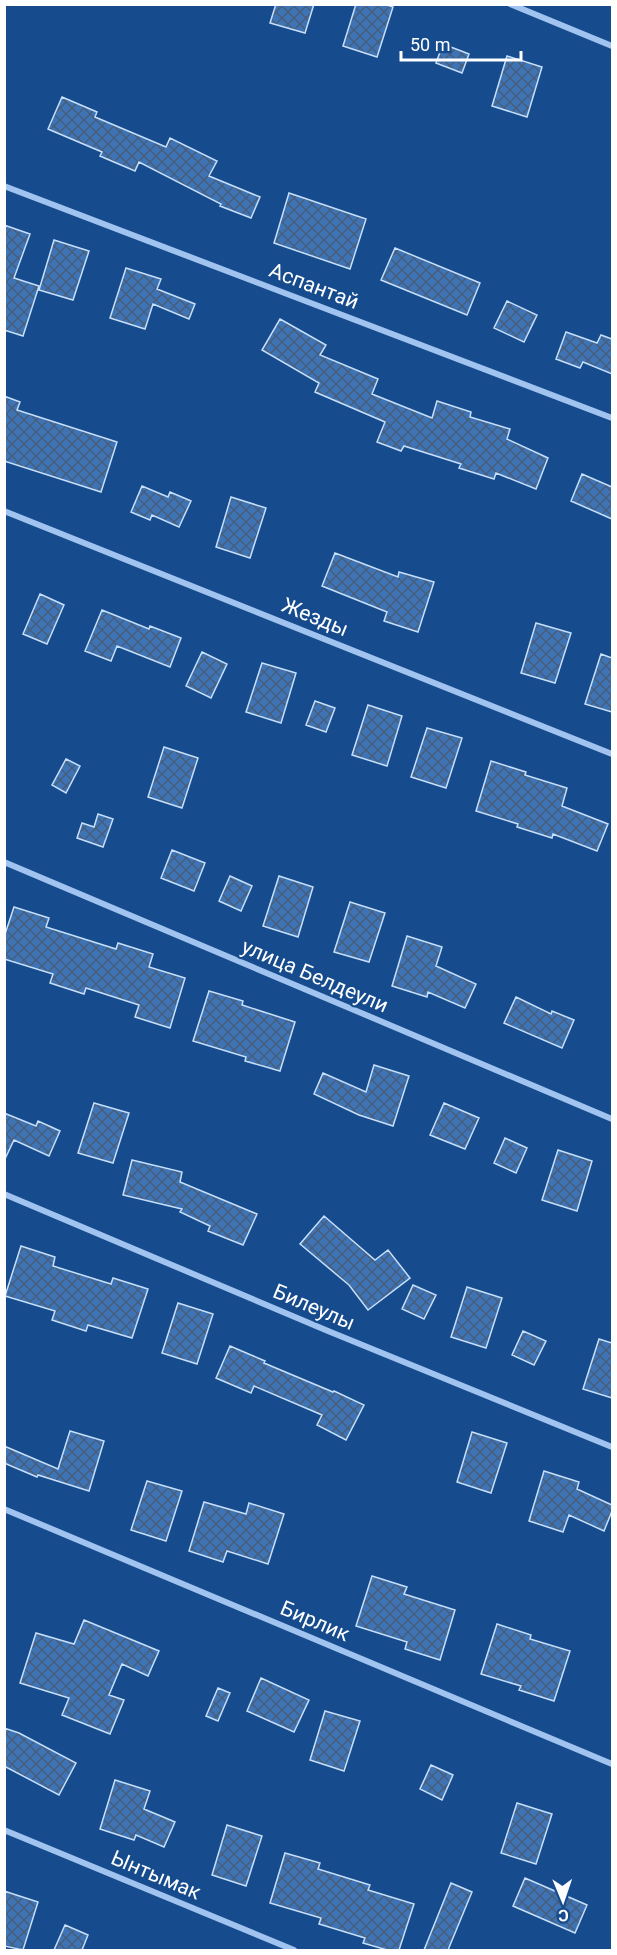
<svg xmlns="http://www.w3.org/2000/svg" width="617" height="1955" font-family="Roboto,sans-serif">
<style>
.building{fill:url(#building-cross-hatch);stroke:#c6dffb;stroke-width:1.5}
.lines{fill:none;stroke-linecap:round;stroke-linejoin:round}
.minor{stroke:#a0c4ef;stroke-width:6}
.labels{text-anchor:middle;stroke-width:4.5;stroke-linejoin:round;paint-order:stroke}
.street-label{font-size:21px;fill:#fff;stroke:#164b8d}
</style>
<defs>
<pattern id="building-cross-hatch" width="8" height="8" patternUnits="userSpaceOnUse" patternTransform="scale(1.5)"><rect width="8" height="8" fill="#3e74b5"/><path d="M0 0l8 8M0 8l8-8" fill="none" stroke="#465e7b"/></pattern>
</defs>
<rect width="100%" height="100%" fill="#164b8d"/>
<!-- building -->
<path class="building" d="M276,4H314L305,33L270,23Z
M356,4H384L393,7L377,57L343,46Z
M443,44L469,54L462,73L436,63Z
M507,56L542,67L527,117L492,106Z
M62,97L97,112L95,117L166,147L170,138L217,161L209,176L260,197L251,218L220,206L221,204L139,162L135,171L100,156L102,152L48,129Z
M289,193L366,219L350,269L274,243Z
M4,225L30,234L14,278L39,286L23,336L4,330Z
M54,240L89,251L73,300L39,290Z
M395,248L480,283L467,315L381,280Z
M126,268L161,279L157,289L195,304L189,319L153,304L145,329L110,318Z
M507,301L537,315L524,342L494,328Z
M280,319L326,345L320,355L378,379L372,394L432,418L437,401L471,412L470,417L510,429L507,439L548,458L536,489L496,473L494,479L459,468L461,464L404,446L401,451L377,442L385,422L315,392L319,383L262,350Z
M566,332L597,343L601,335L612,339V374L583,362L580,368L556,359Z
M4,396L20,402L17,410L117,442L101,492L4,461Z
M582,474L612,487V519L571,501Z
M142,486L168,497L170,492L191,501L179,527L152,515L150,520L131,512Z
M231,497L266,508L250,558L216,547Z
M335,553L398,577L399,572L434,582L418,632L384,621L387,612L322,586Z
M40,594L64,605L47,644L23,634Z
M102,610L149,629L150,626L181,638L170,667L117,646L111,661L85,651Z
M536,623L571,633L555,683L521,673Z
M202,652L227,664L211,698L186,686Z
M601,654L612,658V712L585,704Z
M262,663L296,673L281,723L246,712Z
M315,701L335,708L326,732L306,725Z
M368,705L402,716L387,766L352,755Z
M427,728L462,738L446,788L411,777Z
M164,747L198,758L182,808L148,797Z
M66,759L80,766L66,793L52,785Z
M491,761L526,772L525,775L567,788L562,806L608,824L597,851L553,834L552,838L517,827L518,824L476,811Z
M98,814L113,819L103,847L77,838L82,823L94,827Z
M172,850L205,863L194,891L161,878Z
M230,876L252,886L241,911L219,901Z
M279,876L313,887L298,937L263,926Z
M350,902L385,913L369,962L334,952Z
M14,907L49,918L46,927L116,949L118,943L153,954L149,967L185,978L170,1028L135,1017L139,1005L86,988L84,994L50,983L53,974L4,959V937Z
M407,936L442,947L436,966L476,984L465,1008L428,992L427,997L392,986Z
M209,991L243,1001L242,1005L295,1022L280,1071L245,1061L246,1057L193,1041Z
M516,997L551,1014L552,1011L574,1020L562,1048L504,1023Z
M374,1065L409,1076L393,1126L359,1115L314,1094L323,1073L366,1092Z
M94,1103L129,1113L113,1163L78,1153Z
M444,1103L479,1118L465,1149L430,1135Z
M4,1113L36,1126L38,1121L60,1131L49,1156L14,1140L4,1161Z
M505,1138L527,1148L516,1173L494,1163Z
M558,1150L592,1161L577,1211L542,1200Z
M132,1160L182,1172L180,1182L257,1214L243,1245L208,1231L210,1226L180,1212L182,1209L123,1195Z
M324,1216L375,1260L388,1250L410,1278L368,1310L349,1285L300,1244Z
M21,1246L55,1257L53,1266L111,1284L113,1278L148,1289L132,1338L88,1325L86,1331L52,1320L55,1311L5,1296Z
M413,1285L436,1295L424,1319L402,1309Z
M467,1287L502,1298L486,1348L451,1337Z
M178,1303L213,1314L197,1364L162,1353Z
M523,1331L546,1341L534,1365L512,1355Z
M599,1339L612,1343V1398L583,1389Z
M230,1346L265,1361L264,1363L333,1392L334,1391L364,1405L346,1440L317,1425L322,1415L254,1386L251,1393L216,1378Z
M70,1431L104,1441L89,1491L38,1475L37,1477L4,1463V1446L58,1469Z
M472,1432L507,1443L491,1493L457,1482Z
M544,1471L579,1482L577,1489L612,1505V1511L604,1531L569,1515L563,1532L529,1521Z
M147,1481L182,1491L166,1541L131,1530Z
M204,1502L246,1514L249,1503L284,1514L268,1564L227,1551L223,1562L189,1551Z
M372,1576L407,1587L404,1594L455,1610L440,1660L405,1649L407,1642L356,1626Z
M84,1620L159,1651L148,1676L122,1664L109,1695L124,1700L110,1734L62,1715L69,1698L20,1683L36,1633L74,1644Z
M497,1624L531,1635L530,1639L570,1651L554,1701L519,1690L521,1686L481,1674Z
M261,1678L309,1700L294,1732L247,1711Z
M218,1688L230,1693L218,1721L206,1716Z
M325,1711L360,1721L344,1771L310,1760Z
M4,1728L19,1733L76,1763L59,1795L4,1766Z
M431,1765L453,1775L442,1800L420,1789Z
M115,1780L150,1791L144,1809L175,1822L164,1847L136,1835L134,1840L100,1829Z
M517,1803L552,1814L536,1864L501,1853Z
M227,1825L262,1836L246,1886L212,1875Z
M285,1853L320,1863L318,1869L370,1885L368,1890L414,1904L399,1950H387L363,1943L365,1938L319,1924L321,1918L270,1903Z
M525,1878L587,1905L575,1933L513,1906Z
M451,1883L472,1892L448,1950H424Z
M4,1891L38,1902L23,1950L4,1946Z
M65,1925L88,1935L82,1950H54Z"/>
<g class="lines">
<!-- minor -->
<path class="minor" d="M510,4L612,46
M4,186L612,418
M4,511L612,754
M4,862L612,1119
M4,1194L328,1331L612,1447
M4,1509L612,1764
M4,1830L294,1950"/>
</g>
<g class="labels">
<!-- street labels -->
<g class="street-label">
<text transform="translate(314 286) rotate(21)" y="7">Аспантай</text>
<text transform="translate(315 617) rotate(22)" y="7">Жезды</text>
<text transform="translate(315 976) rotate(23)" y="7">улица Белдеули</text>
<text transform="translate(314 1307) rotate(23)" y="7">Билеулы</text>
<text transform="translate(315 1621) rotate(23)" y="7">Бирлик</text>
<text transform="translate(156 1875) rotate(23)" y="7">Ынтымак</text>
</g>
</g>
<!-- border -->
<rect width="617" height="1955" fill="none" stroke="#ffffff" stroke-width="12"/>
<!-- north arrow -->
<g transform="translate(563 1901) rotate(178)" stroke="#164b8d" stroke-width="4.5" paint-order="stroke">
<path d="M0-4.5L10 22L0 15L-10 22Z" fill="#ffffff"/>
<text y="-9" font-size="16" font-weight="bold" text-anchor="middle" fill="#ffffff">С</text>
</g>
<!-- scale -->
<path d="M401 51v9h120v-9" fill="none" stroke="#ffffff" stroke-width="3"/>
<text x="410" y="51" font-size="18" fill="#ffffff" stroke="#164b8d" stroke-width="4.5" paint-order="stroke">50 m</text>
</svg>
